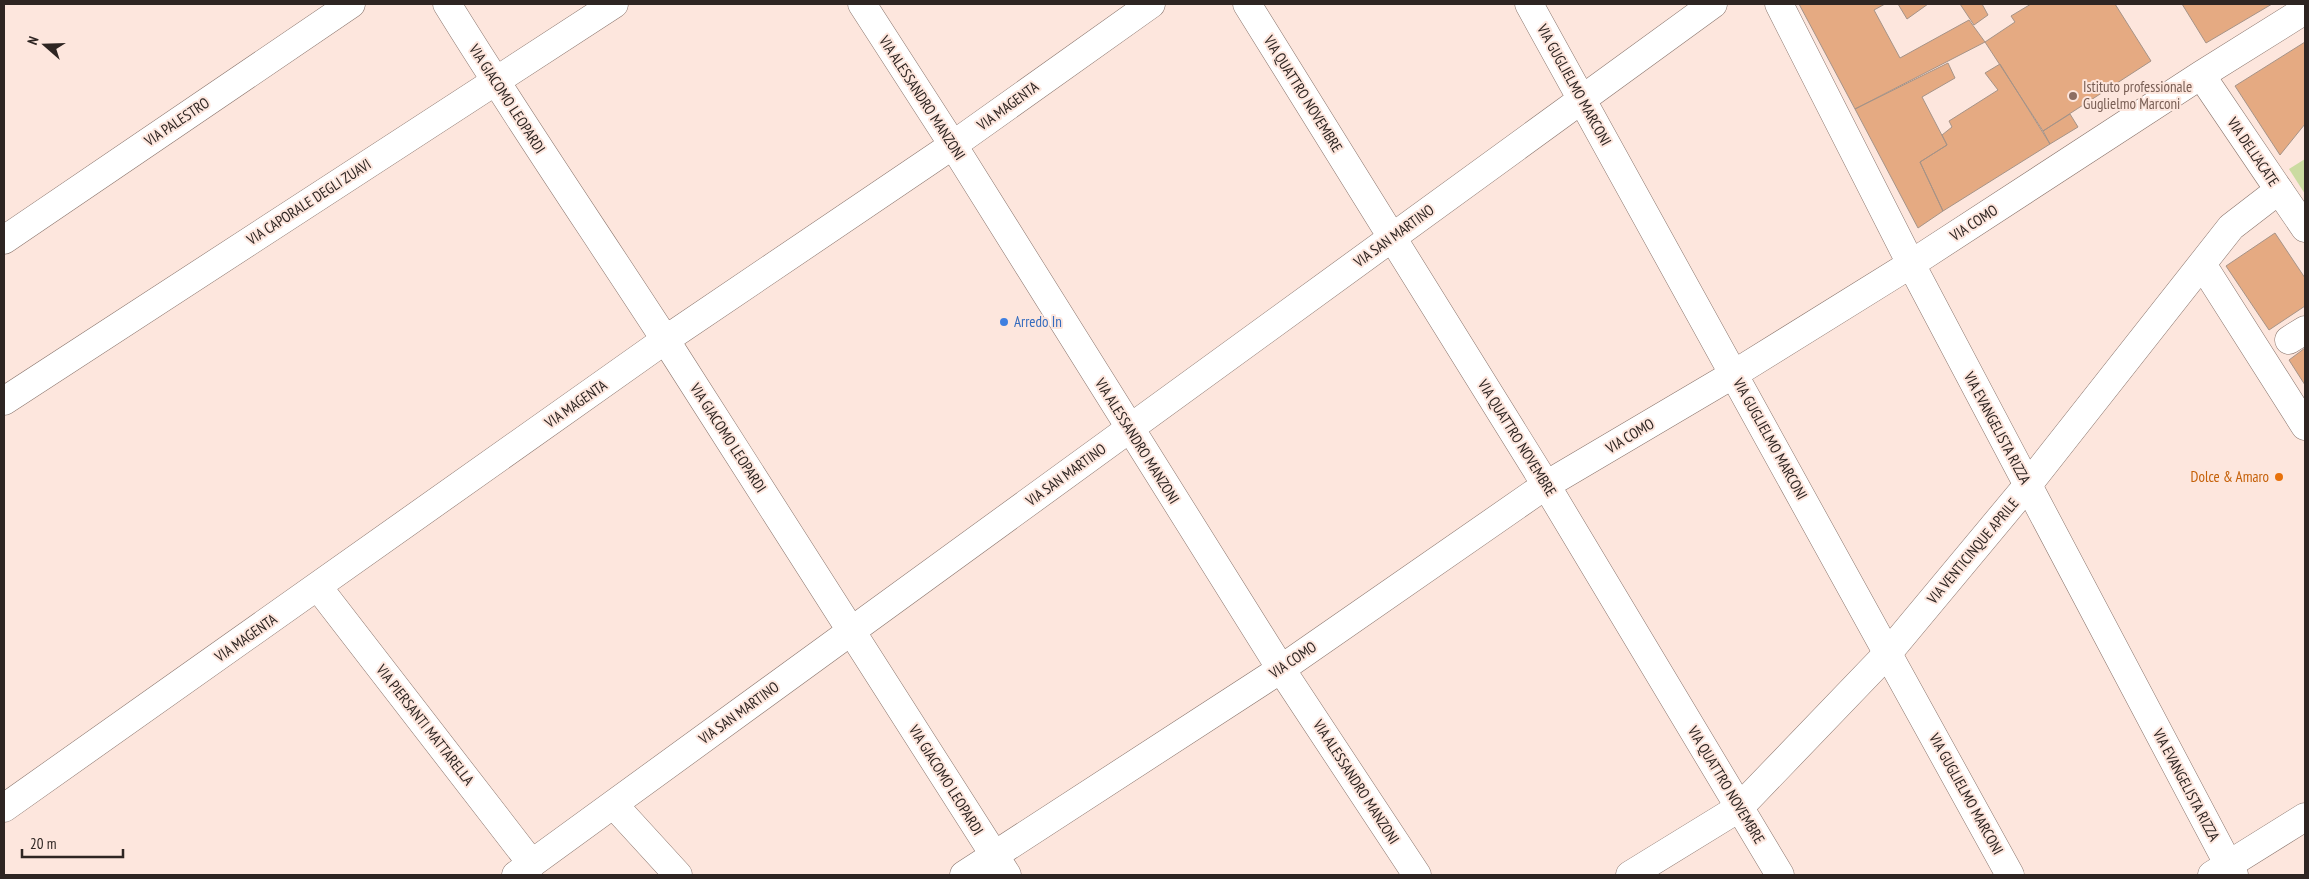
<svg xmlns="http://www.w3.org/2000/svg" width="2309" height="879" font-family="'PT Sans Narrow',sans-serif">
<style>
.green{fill:#cbdba1}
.building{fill:#e5aa82;stroke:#a69387}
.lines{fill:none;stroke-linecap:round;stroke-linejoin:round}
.minor-casing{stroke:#8a756d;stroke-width:29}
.tertiary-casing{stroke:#8a756d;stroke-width:29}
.secondary-casing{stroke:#8a756d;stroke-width:29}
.minor{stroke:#fff;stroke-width:28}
.tertiary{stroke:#fff;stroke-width:28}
.secondary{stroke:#fff;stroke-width:28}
.education-dot{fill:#8d6e63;stroke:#fde6dd;stroke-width:2}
.shop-dot{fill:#3f7fe0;stroke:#fde6dd;stroke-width:2}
.food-dot{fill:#e8710a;stroke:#fde6dd;stroke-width:2}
.labels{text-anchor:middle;stroke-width:4;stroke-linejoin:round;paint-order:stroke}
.street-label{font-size:15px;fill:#2e2522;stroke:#fde6dd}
.education-label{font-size:15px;fill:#785e54;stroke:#fde6dd;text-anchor:start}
.shop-label{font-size:15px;fill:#366cbe;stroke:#fde6dd;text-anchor:start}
.food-label{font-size:15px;fill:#c56008;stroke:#fde6dd;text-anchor:end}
</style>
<rect width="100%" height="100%" fill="#fde6dd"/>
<!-- green -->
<path class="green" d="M2305,159V194L2289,169Z"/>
<!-- building -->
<path class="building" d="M1799,4H1885L1874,10L1900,58L1969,20L1985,42L1855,109Z
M1898,4H1928L1907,19Z
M1960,4H1982L1988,15L1974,25Z
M2031,4H2115L2151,61L2043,131L1985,42L2015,22L2011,16Z
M2182,4H2272L2206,43Z
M2305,42V124L2280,155L2235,86Z
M1948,63L1955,78L1922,97L1947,145L1920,162L1943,211L1918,228L1855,109Z
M2000,64L2050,144L1943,211L1920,162L1947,145L1942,135L1952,127L1949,121L1998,90L1985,73Z
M2070,114L2078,127L2050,144L2043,131Z
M2275,233L2305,278V306L2269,330L2226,266Z
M2305,348V385L2289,360Z"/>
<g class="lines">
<defs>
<path id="minor" d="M1247,4L1546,485L1780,875
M1529,4L2010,875
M1779,4L1911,264L2234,875
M2201,75L2279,190
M2289,340L2305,330
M4,401L614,4
M318,587L532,864
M614,805L678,875
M4,808L665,340
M516,875L1713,4
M964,875L1281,669L1546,485L1734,374L1911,264L2201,75L2305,10"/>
<path id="tertiary" d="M447,4C518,119 594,230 668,344C782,521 893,699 1007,875
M4,240L351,4
M2202,264L2305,426
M665,340L953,145L1151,4
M1630,875L1739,808L1888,653L2027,486L2231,227L2279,190L2305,228
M2212,875L2305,817"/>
<path id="secondary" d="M862,4L953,145L1281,669L1417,875"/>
</defs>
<!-- minor casing -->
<use href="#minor" class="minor-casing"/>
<!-- tertiary casing -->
<use href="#tertiary" class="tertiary-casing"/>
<!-- secondary casing -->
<use href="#secondary" class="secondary-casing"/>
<!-- minor -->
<use href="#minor" class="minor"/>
<!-- tertiary -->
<use href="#tertiary" class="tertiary"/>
<!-- secondary -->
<use href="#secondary" class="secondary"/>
</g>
<!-- markers -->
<circle class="education-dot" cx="2073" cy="96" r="5"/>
<circle class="shop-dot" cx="1004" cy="322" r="5"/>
<circle class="food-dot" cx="2279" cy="477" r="5"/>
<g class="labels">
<!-- street labels -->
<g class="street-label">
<text transform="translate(1574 85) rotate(61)" y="5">VIA GUGLIELMO MARCONI</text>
<text transform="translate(1303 94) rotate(58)" y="5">VIA QUATTRO NOVEMBRE</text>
<text transform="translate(922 98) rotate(57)" y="5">VIA ALESSANDRO MANZONI</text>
<text transform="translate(507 99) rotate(57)" y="5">VIA GIACOMO LEOPARDI</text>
<text transform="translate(1008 106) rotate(-36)" y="5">VIA MAGENTA</text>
<text transform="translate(177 122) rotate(-34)" y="5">VIA PALESTRO</text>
<text transform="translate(2253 152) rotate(56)" y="5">VIA DELL'ACATE</text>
<text transform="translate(309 202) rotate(-33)" y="5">VIA CAPORALE DEGLI ZUAVI</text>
<text transform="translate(1974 223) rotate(-33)" y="5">VIA COMO</text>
<text transform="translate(1394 236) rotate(-36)" y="5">VIA SAN MARTINO</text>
<text transform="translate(576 404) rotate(-35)" y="5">VIA MAGENTA</text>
<text transform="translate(1997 428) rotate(62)" y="5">VIA EVANGELISTA RIZZA</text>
<text transform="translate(1630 436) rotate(-31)" y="5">VIA COMO</text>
<text transform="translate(728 438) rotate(57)" y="5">VIA GIACOMO LEOPARDI</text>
<text transform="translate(1517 438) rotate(58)" y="5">VIA QUATTRO NOVEMBRE</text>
<text transform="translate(1770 439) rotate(61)" y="5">VIA GUGLIELMO MARCONI</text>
<text transform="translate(1137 441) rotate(58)" y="5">VIA ALESSANDRO MANZONI</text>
<text transform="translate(1066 475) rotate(-36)" y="5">VIA SAN MARTINO</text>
<text transform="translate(1973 551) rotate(-50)" y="5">VIA VENTICINQUE APRILE</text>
<text transform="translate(246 638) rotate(-35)" y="5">VIA MAGENTA</text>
<text transform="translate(1293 660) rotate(-34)" y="5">VIA COMO</text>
<text transform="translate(739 713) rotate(-36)" y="5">VIA SAN MARTINO</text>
<text transform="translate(425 725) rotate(52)" y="5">VIA PIERSANTI MATTARELLA</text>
<text transform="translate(946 780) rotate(58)" y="5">VIA GIACOMO LEOPARDI</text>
<text transform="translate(1356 782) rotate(57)" y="5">VIA ALESSANDRO MANZONI</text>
<text transform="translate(1726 785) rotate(59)" y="5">VIA QUATTRO NOVEMBRE</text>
<text transform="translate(2186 785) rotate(62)" y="5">VIA EVANGELISTA RIZZA</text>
<text transform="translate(1966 794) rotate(61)" y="5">VIA GUGLIELMO MARCONI</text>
</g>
<!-- education labels -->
<g class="education-label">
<text x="2083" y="92">Istituto professionale<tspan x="2083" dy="17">Guglielmo Marconi</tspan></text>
</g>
<!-- shop labels -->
<g class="shop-label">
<text x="1014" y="327">Arredo In</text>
</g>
<!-- food labels -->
<g class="food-label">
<text x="2269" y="482">Dolce &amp; Amaro</text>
</g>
</g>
<!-- border -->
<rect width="2309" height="879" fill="none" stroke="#2e2522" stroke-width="10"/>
<!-- north arrow -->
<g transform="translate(45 45) rotate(290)" stroke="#fde6dd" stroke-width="4" paint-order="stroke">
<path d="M0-4L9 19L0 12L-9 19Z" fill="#2e2522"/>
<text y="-8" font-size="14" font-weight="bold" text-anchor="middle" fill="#2e2522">N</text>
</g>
<!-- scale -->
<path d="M22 849v8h101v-8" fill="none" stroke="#2e2522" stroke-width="2.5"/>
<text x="30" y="849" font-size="15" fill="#2e2522" stroke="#fde6dd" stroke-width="4" paint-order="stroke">20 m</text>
</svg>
